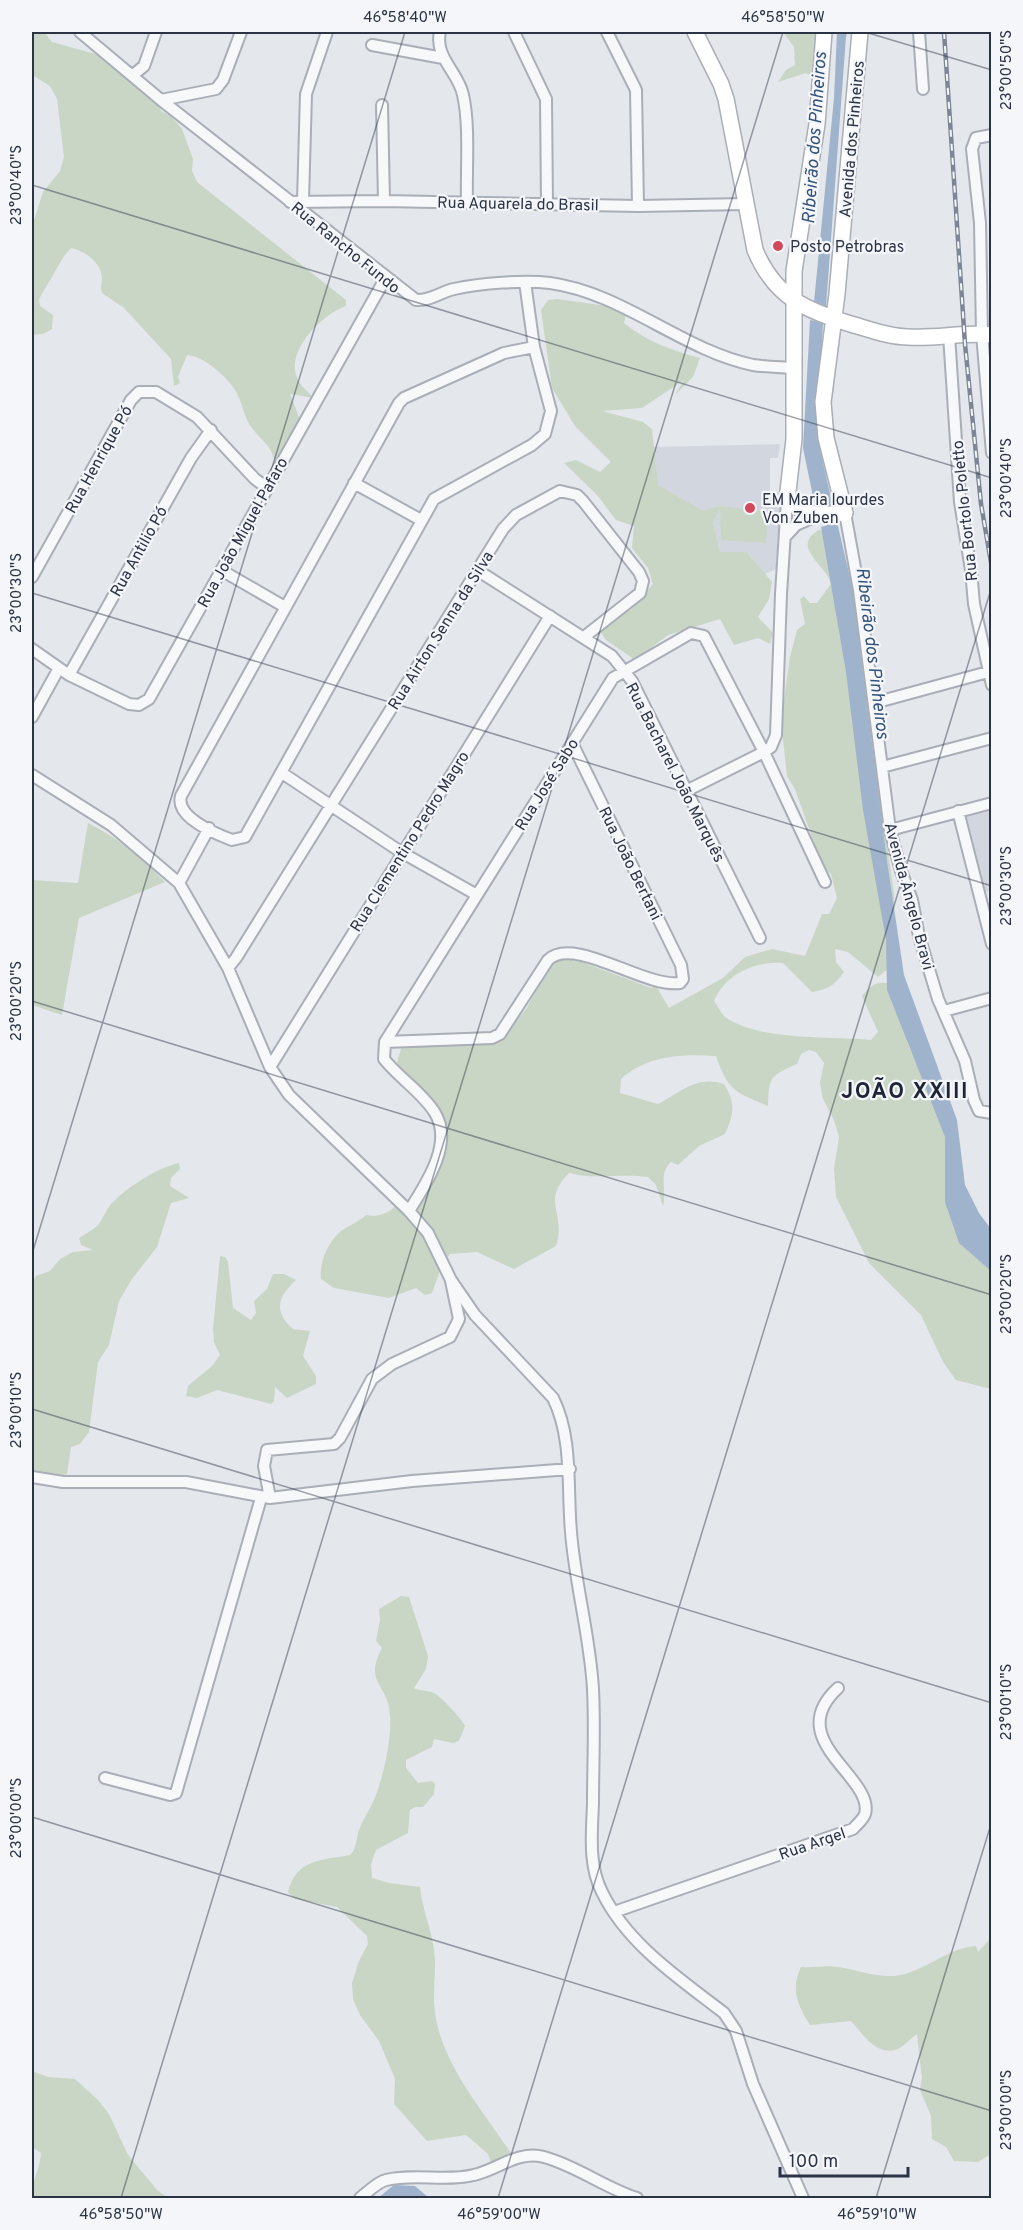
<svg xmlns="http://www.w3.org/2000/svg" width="1023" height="2230" font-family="Overpass,sans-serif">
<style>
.built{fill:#d2d6de}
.green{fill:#c9d6c5}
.water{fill:#9fb4cc}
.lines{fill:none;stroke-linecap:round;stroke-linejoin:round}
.street-casing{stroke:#a9aeb7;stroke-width:14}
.secondary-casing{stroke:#a9aeb7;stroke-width:18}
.street{stroke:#f7f8fa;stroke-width:10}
.secondary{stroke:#fff;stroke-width:15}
.rail-casing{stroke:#7d8696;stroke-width:4.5}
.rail{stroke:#f4f6f9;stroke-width:2;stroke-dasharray:7;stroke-linecap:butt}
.ticks{fill:none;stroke:#2b3445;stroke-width:1.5;stroke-opacity:0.45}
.poi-dot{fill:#d1495b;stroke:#f4f6f9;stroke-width:2}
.labels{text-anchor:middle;stroke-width:4.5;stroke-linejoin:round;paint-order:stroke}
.street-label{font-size:16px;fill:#2b3445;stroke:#f4f6f9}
.poi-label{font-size:16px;fill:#2b3445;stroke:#f4f6f9;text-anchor:start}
.water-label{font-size:18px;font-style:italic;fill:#34527a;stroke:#f4f6f9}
.district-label{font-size:22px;font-weight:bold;letter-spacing:1.5px;fill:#1d2536;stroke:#f4f6f9}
.neatline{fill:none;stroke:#2b3445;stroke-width:2}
.ticks-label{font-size:15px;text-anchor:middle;fill:#2b3445}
</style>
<rect width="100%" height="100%" fill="#e4e7ec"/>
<!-- built -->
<path class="built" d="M780,444L778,458H770V492L780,493L776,569L765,574L747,552H720L713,522L719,506L703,512L657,485L654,447Z
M991,811V891L985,892L965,817Z"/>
<!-- green -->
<path class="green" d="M32,32H44L52,42L117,60L139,73L149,84L161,111L172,117L182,129L193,159L192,171L197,182L346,300V306C323,314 288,348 296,375C299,385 307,391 314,398L290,394L301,422L298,432L287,439L281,462H275C270,443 263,443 252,428C243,417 243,402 235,390C227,377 204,356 187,355L178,377L180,383L174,386L171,359L124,308L102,293C100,287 102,283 102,278C101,262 85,251 71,248L64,256L39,299L40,306L53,315L52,329L43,334L32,335V227L43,192L60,171L64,157L57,99L50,86L32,75Z
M783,32H821L815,79L806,73L778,82L786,70L795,65L794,47Z
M557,299L614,307L626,314L624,323C646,341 673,351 700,358L693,377L675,395L684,380L642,408L602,411L643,422L652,429L658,485L703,511L719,506L768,512L766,543L721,540L720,509L713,522L720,552H747L772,582L769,599L758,617L773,633L770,644L758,638L734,645L720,619L668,635L635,660L606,640L598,628L632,609L653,584L648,568L632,548L634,526L616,520L598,496L564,463L576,460L600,472L611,462L575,426L552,388L541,310L548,300Z
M819,530L826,531L866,738L875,759L894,894L895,963L878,977L848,952L835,949L836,962L844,972C835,985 827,990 812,992L783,963C755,961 725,974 714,1001C718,1006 722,1016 728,1019C764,1041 830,1036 871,1040L878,1032L862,996C872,983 879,980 895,985L909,1047L950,1139L966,1211L991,1243V1389L956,1380L943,1362L921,1315L869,1263L836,1197L834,1169L839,1137L834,1120L823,1099L820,1082L824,1063L816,1052L809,1050L801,1054L797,1064C770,1076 769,1076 768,1106C735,1092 728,1091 716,1056C683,1054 647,1055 621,1079L620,1093L658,1104C681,1092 697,1075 724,1084C736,1103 734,1114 725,1134L699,1146L678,1165L671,1162C658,1173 667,1191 663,1206L656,1185L648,1177C620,1173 596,1180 569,1173C540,1202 567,1213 556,1246L514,1269L477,1252L450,1254L442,1265L432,1293L425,1295L416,1288L389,1298L334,1288L321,1279C319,1262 328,1242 341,1231C349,1225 359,1222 366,1215C381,1218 393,1212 401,1198L410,1203L422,1200L440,1160V1123L433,1124L435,1117L406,1081L397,1062L402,1046L504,1036L526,1009L556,956L573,957V961L582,962L651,988L656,986L669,1008L723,978L745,957L772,949L805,956L822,914H829L837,898L831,874L823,868L795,789L787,776L781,721L790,657L797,630L805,624L800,599L804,596L810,603H817L831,584C828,566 789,547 819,530Z
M88,823C118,838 142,858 165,882L79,918L62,1015L32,1005V880L78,883Z
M179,1163L180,1169L171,1178L170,1186L189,1198L171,1203L157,1247L132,1279L119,1301L109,1345L98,1362L89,1432L80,1444L71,1447L67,1474L56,1477L32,1474V1283L36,1276L50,1271L60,1259L73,1252L93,1250L81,1245L79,1238C85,1234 93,1230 98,1225C104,1217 107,1207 114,1201C129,1186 159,1167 179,1163Z
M220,1256L225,1257L228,1262L233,1308L251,1320L256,1313L254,1301L267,1289L273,1274H284L296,1280C279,1296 272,1310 293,1329L310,1331L303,1356L316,1376V1384L287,1398L275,1387L274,1401L271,1404L217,1390L197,1398L186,1396L188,1386L213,1365L220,1355L214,1342L213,1329Z
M401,1596L409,1597L428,1656L426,1669L414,1688C419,1691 425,1690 432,1692C439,1694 462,1719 465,1726L459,1741L453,1743L434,1739L432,1747L406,1760V1768L418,1783L432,1781L435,1784L434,1794L423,1807H415L410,1810L408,1833L376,1850L371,1864L372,1878L389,1883L420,1887C422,1908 431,1928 434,1949C437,1971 432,1992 435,2013C442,2064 483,2111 511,2153L492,2166L488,2154L466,2135L427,2141L394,2104L395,2079L379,2041L360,2015L353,1999L352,1983L359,1961L368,1944L367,1936L337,1907L295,1899L288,1892C296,1859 322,1860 350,1855C357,1849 356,1838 359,1830C364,1817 373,1805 377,1792C384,1773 392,1736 390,1715C388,1682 363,1684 382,1648L376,1641L380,1620L379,1609Z
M991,1938V2154L978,2162L954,2161L946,2147L932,2139L931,2116L920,2090L922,2078L917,2034C911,2038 904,2046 898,2049C876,2057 863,2034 851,2021L810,2025C798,2006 790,1990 801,1967C814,1968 825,1965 838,1967C856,1970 875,1977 894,1976C924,1973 946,1948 976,1946L978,1952Z
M32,2071L48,2077L75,2079L98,2100L109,2114L128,2155L157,2190L168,2198H32C31,2182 40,2170 41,2153L32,2147Z"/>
<!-- water -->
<path class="water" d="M837,32H847L846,37L826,307L814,302L834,98Z
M810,320L823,323L817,435L833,507L816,511L803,448Z
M837,522L852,586L887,861L904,975L957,1120L965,1185L979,1213L991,1229V1271L959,1243L945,1202V1137L887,990L886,940L863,810L846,672L821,527Z
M394,2185L415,2186L429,2198H378Z"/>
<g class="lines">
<defs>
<path id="street" d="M80,32L161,100L416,300C431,301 440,292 454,289C481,283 524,280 550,283C623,293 682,350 753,365C766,367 781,367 794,368
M440,32C434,57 459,73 463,95C470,125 466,171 467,202
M514,32L546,99L547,204
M607,32L636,90L638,206
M919,32L923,89
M372,45L443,58
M133,75L144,66L156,32
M161,100L216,89L223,80L241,32
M382,105L384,201
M992,135L976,138L972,149L980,223L982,334L992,453
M303,201L306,94L327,32
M290,202L384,201L638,206L746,204
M525,282L534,347L551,411L545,434L532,445L434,499L245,837L232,840C216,834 175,817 181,796L399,403L404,398L504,353L534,347
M949,335L960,502L971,570L974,604L992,685
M354,483L421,520
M845,513L859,590L890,830L901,871L912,900L919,936L938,999L965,1061L974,1100L979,1111L992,1113
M786,536L796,525L816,516
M221,570L285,607
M477,570L612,656L632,681L760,938
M32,577L131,400L139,392H156L197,417L255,479L266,487
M32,649L69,675L129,704L139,705L149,699L385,279
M69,675L191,458L211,430
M874,703L988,672
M32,717L59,668
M882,767L992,738
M282,773L401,852L477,895
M32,775L111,825L179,883L228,968L270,1067L289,1095L409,1211L428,1233L451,1280L475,1315L553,1398C573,1438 567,1487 571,1532C575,1584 590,1636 593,1689C595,1727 593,1765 593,1803C592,1832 588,1865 602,1892C627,1944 680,1979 724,2013L736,2031L753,2084L803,2198
M686,791L764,752L771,747L776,735L781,594L787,500
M958,811L992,944
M890,830L992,803
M179,883L209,828
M228,968L236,958L503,529L516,515L560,491L577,495L583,501L639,572L643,581L640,593L584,637
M944,1011L992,998
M385,1042L492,1038L500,1034L548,960C574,935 644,988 680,983L683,979L681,965L572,743
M270,1067L550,616
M409,1211C425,1185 454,1144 435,1113C423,1093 399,1078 384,1059L385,1042L613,678L691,633L704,636L764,752L825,882
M32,1477L63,1482H186L270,1498L412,1481L570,1469
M270,1498L264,1466L267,1450L334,1444L340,1438L372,1379L392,1364L450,1337L459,1319L451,1281
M105,1778L170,1795L176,1793L261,1498
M614,1912L853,1829C857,1824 863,1820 865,1814C875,1777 781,1740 838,1688
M360,2198C367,2193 377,2182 386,2180C415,2173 445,2182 474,2175C497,2170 518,2150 544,2157C577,2166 605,2188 637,2198"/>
<path id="secondary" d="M695,32L721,84L726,99L755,250C775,298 807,311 854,325C871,330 890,337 908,337C936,339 964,332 992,335
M824,32L817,124L794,271V439L787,500C810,518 817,515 845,513L826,438L823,402L837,294L860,32"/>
</defs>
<!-- street casing -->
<use href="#street" class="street-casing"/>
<!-- secondary casing -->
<use href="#secondary" class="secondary-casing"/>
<!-- street -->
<use href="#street" class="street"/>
<!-- secondary -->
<use href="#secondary" class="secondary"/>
<defs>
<path id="rail" d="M944,32L965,344L981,504L992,568"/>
</defs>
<!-- rail casing -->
<use href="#rail" class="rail-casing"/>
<!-- rail -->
<use href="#rail" class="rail"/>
</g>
<!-- ticks -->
<path class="ticks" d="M865,32L992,70M32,185L992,478M32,593L992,886M32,1001L992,1295M32,1254L405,32M32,1409L992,1703M32,1817L992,2111M121,2198L783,32M498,2198L992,586M876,2198L992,1821"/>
<!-- markers -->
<g class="poi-dot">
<circle cx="778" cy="246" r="6"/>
<circle cx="750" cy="508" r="6"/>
</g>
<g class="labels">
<!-- street labels -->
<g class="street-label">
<text transform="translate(851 139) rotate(-85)" y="6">Avenida dos Pinheiros</text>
<text transform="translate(518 203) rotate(1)" y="6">Rua Aquarela do Brasil</text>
<text transform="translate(346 247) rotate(39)" y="6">Rua Rancho Fundo</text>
<text transform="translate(98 459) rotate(-61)" y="6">Rua Henrique Pó</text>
<text transform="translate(964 511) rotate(-96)" y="6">Rua Bortolo Poletto</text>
<text transform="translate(242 532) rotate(-61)" y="6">Rua João Miguel Pafaro</text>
<text transform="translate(138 551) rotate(-61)" y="6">Rua Antilio Pó</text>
<text transform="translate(440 630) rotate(-58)" y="6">Rua Airton Senna da Silva</text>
<text transform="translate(676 772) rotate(63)" y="6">Rua Bacharel João Marquês</text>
<text transform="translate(546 784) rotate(-58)" y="6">Rua José Sabo</text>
<text transform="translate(409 841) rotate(-58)" y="6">Rua Clementino Pedro Magro</text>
<text transform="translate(631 863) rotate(64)" y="6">Rua João Bertani</text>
<text transform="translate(910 896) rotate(75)" y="6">Avenida Ângelo Bravi</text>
<text transform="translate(812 1843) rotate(-19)" y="6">Rua Argel</text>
</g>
<!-- poi labels -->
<g class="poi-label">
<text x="790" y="252">Posto Petrobras</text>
<text x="762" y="505">EM Maria lourdes<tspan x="762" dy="18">Von Zuben</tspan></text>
</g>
<!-- water labels -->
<g class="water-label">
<text transform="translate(814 138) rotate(-86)" y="6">Ribeirão dos Pinheiros</text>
<text transform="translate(873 653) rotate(83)" y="6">Ribeirão dos Pinheiros</text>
</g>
<!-- district labels -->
<g class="district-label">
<text x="905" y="1098">JOÃO XXIII</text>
</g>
</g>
<!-- border -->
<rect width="1023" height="2230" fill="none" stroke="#f4f6f9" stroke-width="66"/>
<!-- scale -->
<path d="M780 2167v9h128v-9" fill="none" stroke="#2b3445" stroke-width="3"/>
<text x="789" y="2167" font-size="18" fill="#2b3445" stroke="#f4f6f9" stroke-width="4.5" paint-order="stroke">100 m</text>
<rect x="33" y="33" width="957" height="2164" class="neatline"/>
<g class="ticks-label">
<text x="405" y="22">46°58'40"W</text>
<text x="783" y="22">46°58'50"W</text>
<text transform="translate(1006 70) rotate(-90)" y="5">23°00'50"S</text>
<text transform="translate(16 185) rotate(-90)" y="5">23°00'40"S</text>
<text transform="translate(1006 478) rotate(-90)" y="5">23°00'40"S</text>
<text transform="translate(16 593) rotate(-90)" y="5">23°00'30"S</text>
<text transform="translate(1006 886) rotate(-90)" y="5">23°00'30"S</text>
<text transform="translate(16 1001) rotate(-90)" y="5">23°00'20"S</text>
<text transform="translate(1006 1294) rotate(-90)" y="5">23°00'20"S</text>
<text transform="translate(16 1410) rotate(-90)" y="5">23°00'10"S</text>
<text transform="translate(1006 1702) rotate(-90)" y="5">23°00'10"S</text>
<text transform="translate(16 1818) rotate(-90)" y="5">23°00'00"S</text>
<text transform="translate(1006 2110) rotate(-90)" y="5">23°00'00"S</text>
<text x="121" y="2219">46°58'50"W</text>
<text x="499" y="2219">46°59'00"W</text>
<text x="877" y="2219">46°59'10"W</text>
</g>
</svg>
